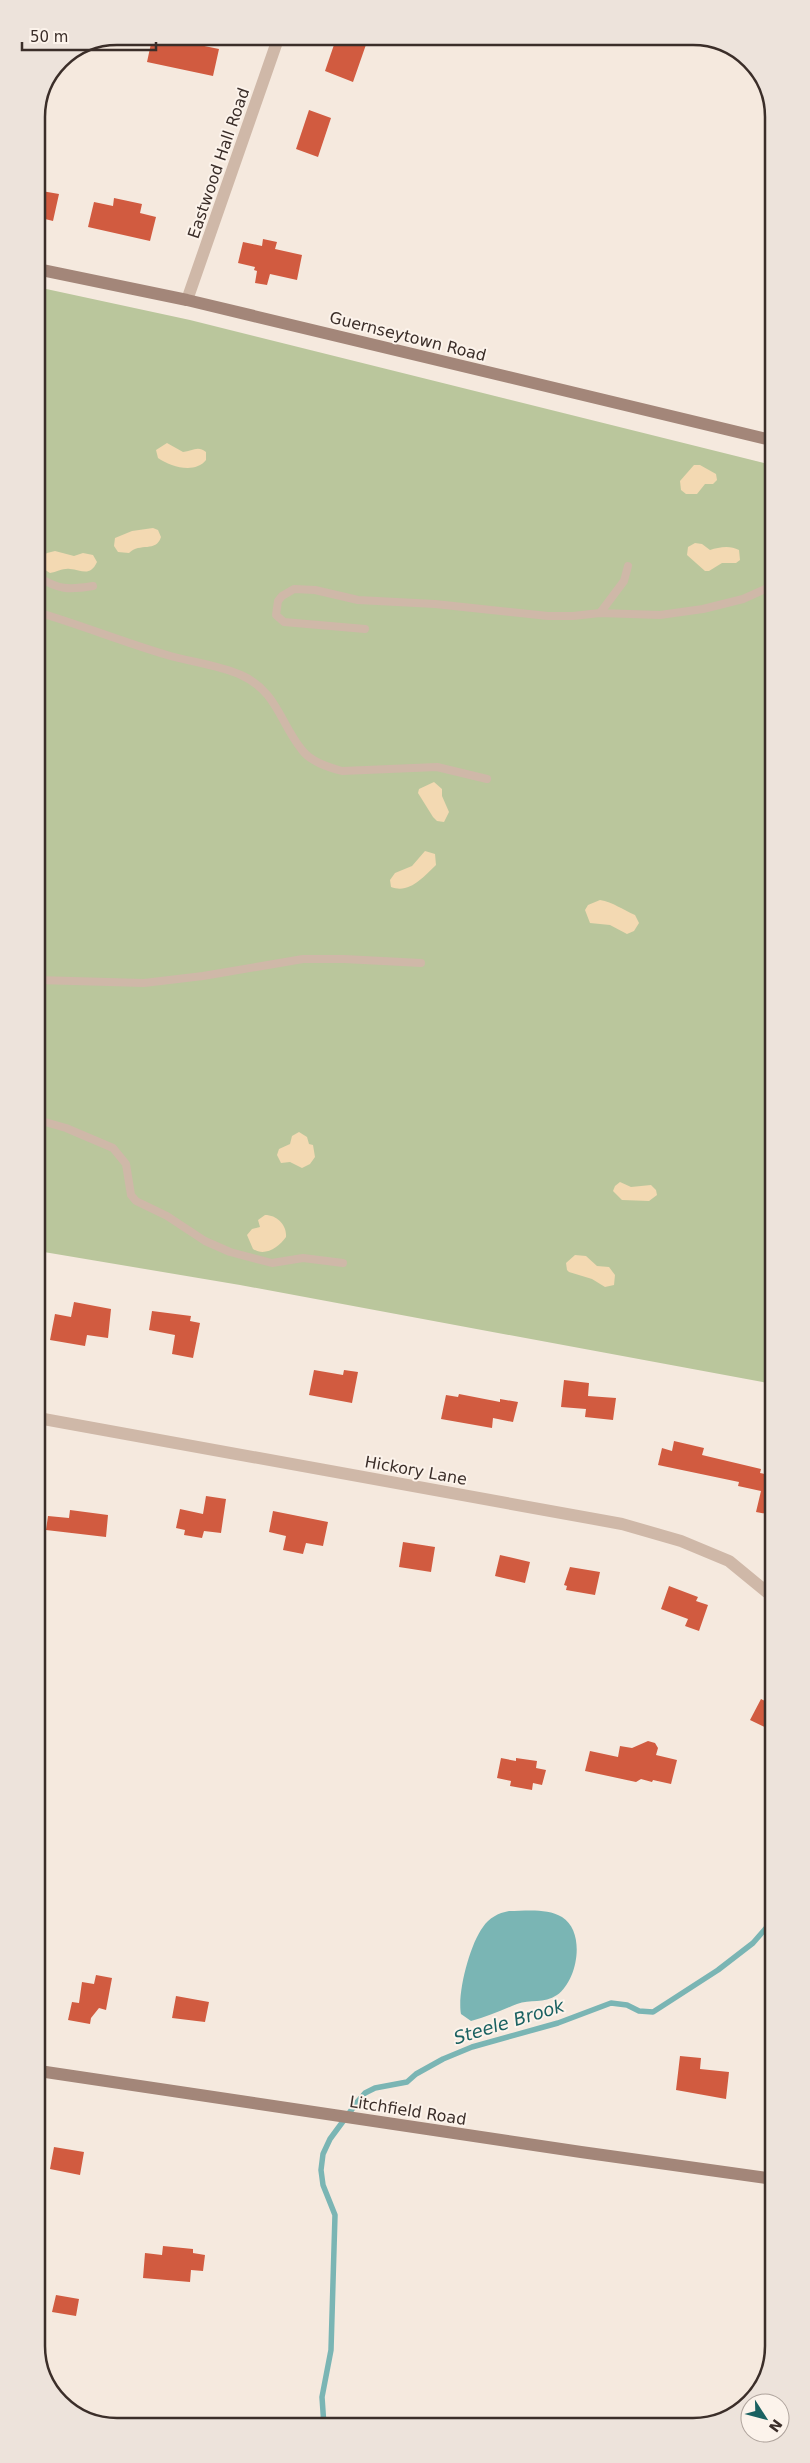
<svg xmlns="http://www.w3.org/2000/svg" width="810" height="2463" font-family="'DejaVu Sans',sans-serif">
<style>
.green{fill:#bac69c}
.sand{fill:#f3d9b2}
.water{fill:#7ab5b4}
.lines{fill:none;stroke-linecap:round;stroke-linejoin:round}
.stream{stroke:#7ab5b4;stroke-width:5.5}
.building{fill:#d15b40}
.lane{stroke:#cfb8a8;stroke-width:8}
.street{stroke:#cfb8a8;stroke-width:12}
.secondary{stroke:#a38679;stroke-width:12}
.labels{text-anchor:middle;stroke-width:4;stroke-linejoin:round;paint-order:stroke}
.street-label{font-size:16px;fill:#3b2e29;stroke:#fcf3eb}
.water-label{font-size:18px;font-style:italic;fill:#1a6161;stroke:#fcf3eb}
.rim{fill:none;stroke:#3b2e29;stroke-width:2.5}
</style>
<rect width="100%" height="100%" fill="#f5e9de"/>
<!-- green -->
<path class="green" d="M37,287L190,320L772,465L773,1384L240,1285L38,1251Z"/>
<!-- sand -->
<path class="sand" d="M167,443L183,452C192,451 198,445 206,452V460C195,474 171,467 158,458L156,450Z
M694,465H700L716,474L717,480L713,484H705L697,494H686L681,490L680,481Z
M153,528L158,530L161,537C156,553 140,542 129,553L118,552L114,546L115,538L132,531Z
M695,543L702,544L710,550C719,547 730,545 739,550L740,560L736,563H722L709,571H705L687,555L688,547Z
M55,551L74,556L83,553L93,555L97,562C90,577 82,570 70,569C63,568 57,572 50,573L39,566V559L47,553Z
M434,782L442,789V796L449,812L444,822L437,821L433,817L418,793L419,789Z
M425,851L435,854L436,865C423,877 410,894 391,887L390,880L395,873L412,866Z
M600,900C613,902 623,910 635,915L639,923L634,931L627,934L610,925L590,923L585,910L588,905Z
M299,1132L307,1137L309,1144L313,1145L315,1157L310,1164L302,1168L290,1162L281,1163L277,1155L279,1149L290,1144L292,1136Z
M620,1182L631,1187L651,1185L656,1190L657,1195L649,1201L622,1200L613,1191L615,1186Z
M265,1215C277,1215 287,1225 286,1237C279,1247 265,1257 253,1249L247,1235L252,1229L260,1227L258,1220Z
M575,1255L586,1256L597,1266L609,1267L615,1275L614,1285L605,1287L592,1279L569,1272L567,1270L566,1263Z"/>
<!-- water -->
<path class="water" d="M509,1911C526,1911 547,1908 562,1917C586,1932 578,1980 557,1995C544,2004 530,1999 517,2004C502,2010 487,2017 471,2021L461,2014C457,1993 470,1944 483,1927C489,1918 498,1913 509,1911Z"/>
<g class="lines">
<!-- stream -->
<path class="stream" d="M424,2425L447,2422L451,2425
M324,2426L322,2397L331,2350L335,2215L323,2185L321,2170L323,2154L330,2139L358,2101L365,2093L375,2088L407,2082L416,2074L443,2059L472,2047L558,2023L611,2003L627,2005L639,2011L653,2012L718,1970L753,1943L773,1920"/>
</g>
<!-- building -->
<path class="building" d="M337,36H369L353,82L325,71Z
M152,39L174,44L175,40L219,49L213,76L147,62Z
M309,110L331,118L318,157L296,149Z
M36,190L59,194L53,221L37,217Z
M114,198L142,204L140,213L156,217L150,241L88,227L94,202L113,206Z
M263,239L277,242L275,249L302,255L297,280L270,274L267,285L255,283L257,271L254,270L255,267L238,263L243,242L262,246Z
M74,1302L111,1309L108,1338L87,1335L85,1346L50,1340L55,1314L71,1317Z
M152,1311L191,1316L190,1321L200,1323L193,1358L172,1354L175,1335L149,1330Z
M314,1370L343,1375L344,1370L358,1372L352,1403L309,1395Z
M564,1380L589,1383L588,1396L616,1398L613,1420L585,1417L586,1409L561,1407Z
M459,1394L500,1402V1399L518,1402L513,1422L493,1418L492,1428L441,1419L446,1395L458,1397Z
M674,1441L704,1448L702,1455L761,1469L760,1473L765,1474L766,1465L773,1466V1515L756,1512L761,1491L738,1486L739,1482L658,1465L662,1448L672,1451Z
M206,1496L226,1499L221,1533L204,1531L202,1538L184,1535L185,1530L176,1528L180,1509L203,1514Z
M70,1510L108,1515L106,1537L46,1530L48,1516L69,1518Z
M273,1511L328,1522L323,1546L306,1543L303,1554L283,1550L286,1536L269,1532Z
M403,1542L435,1547L431,1572L399,1567Z
M500,1555L530,1562L525,1583L495,1576Z
M570,1567L600,1572L595,1595L566,1590L567,1586L564,1585Z
M669,1586L698,1597L696,1601L708,1605L699,1631L685,1626L688,1619L661,1609Z
M761,1699L773,1705V1731L750,1720Z
M648,1741L655,1743L658,1748L656,1755L677,1760L671,1784L653,1780L652,1782L641,1779L636,1782L585,1771L590,1751L618,1757L620,1746L632,1748Z
M501,1758L516,1761V1758L537,1761L536,1768L546,1770L542,1785L533,1783L532,1790L510,1786L511,1781L497,1778Z
M96,1975L112,1978L106,2010L99,2008L91,2018L90,2024L68,2020L72,2002L79,2003L82,1982L94,1984Z
M176,1996L209,2002L205,2022L172,2018Z
M680,2056L701,2058L700,2069L729,2072L726,2099L676,2090Z
M54,2147L84,2152L80,2175L50,2169Z
M163,2246L193,2249V2253L205,2255L203,2271L191,2270L190,2282L143,2278L145,2253L162,2255Z
M56,2295L79,2299L76,2316L52,2312Z"/>
<g class="lines">
<!-- lane -->
<path class="lane" d="M37,576C58,590 69,590 93,586
M37,612C81,625 123,642 167,655C191,662 218,665 241,675C277,691 280,723 302,750C311,762 328,767 342,771L437,767L487,779
M600,613L624,581L628,566
M365,629L284,622L276,615L278,601L282,596L294,589L315,590L358,600L435,604L548,616H573L600,613L660,615L703,609L743,599L772,586
M37,980L144,983L203,976L303,959H344L421,963
M38,1120L66,1128L113,1148L126,1164L131,1195L136,1201L167,1216L205,1241L230,1252L272,1263L303,1258L343,1263"/>
<!-- street -->
<path class="street" d="M187,300L279,36
M38,1418L622,1524L681,1541L729,1561L773,1597"/>
<!-- secondary -->
<path class="secondary" d="M37,269L187,300L771,440
M39,2071L581,2152L774,2179"/>
</g>
<g class="labels">
<!-- street labels -->
<g class="street-label">
<text transform="translate(218 163) rotate(-71)" y="6">Eastwood Hall Road</text>
<text transform="translate(408 336) rotate(14)" y="6">Guernseytown Road</text>
<text transform="translate(416 1470) rotate(10)" y="6">Hickory Lane</text>
<text transform="translate(408 2110) rotate(9)" y="6">Litchfield Road</text>
</g>
<!-- water labels -->
<g class="water-label">
<text transform="translate(509 2022) rotate(-17)" y="6">Steele Brook</text>
</g>
</g>
<!-- crop -->
<path d="M0 0H810V2463H0ZM117 45H693A72 72 0 0 1 765 117V2346A72 72 0 0 1 693 2418H117A72 72 0 0 1 45 2346V117A72 72 0 0 1 117 45Z" fill="#ede3db" fill-rule="evenodd"/>
<path class="rim" d="M117 45H693A72 72 0 0 1 765 117V2346A72 72 0 0 1 693 2418H117A72 72 0 0 1 45 2346V117A72 72 0 0 1 117 45Z"/>
<!-- north arrow -->
<g transform="translate(765 2418) rotate(126)"><circle r="24" fill="#fcf3eb" stroke="#afa49d"/>
<path d="M0-4L9 19L0 12L-9 19Z" fill="#1a6161"/>
<text y="-8" font-size="14" font-weight="bold" text-anchor="middle" fill="#3b2e29">N</text>
</g>
<!-- scale -->
<path d="M22 42v8h134v-8" fill="none" stroke="#3b2e29" stroke-width="2.5"/>
<text x="30" y="42" font-size="15" fill="#3b2e29" stroke="#fcf3eb" stroke-width="4" paint-order="stroke">50 m</text>
</svg>
